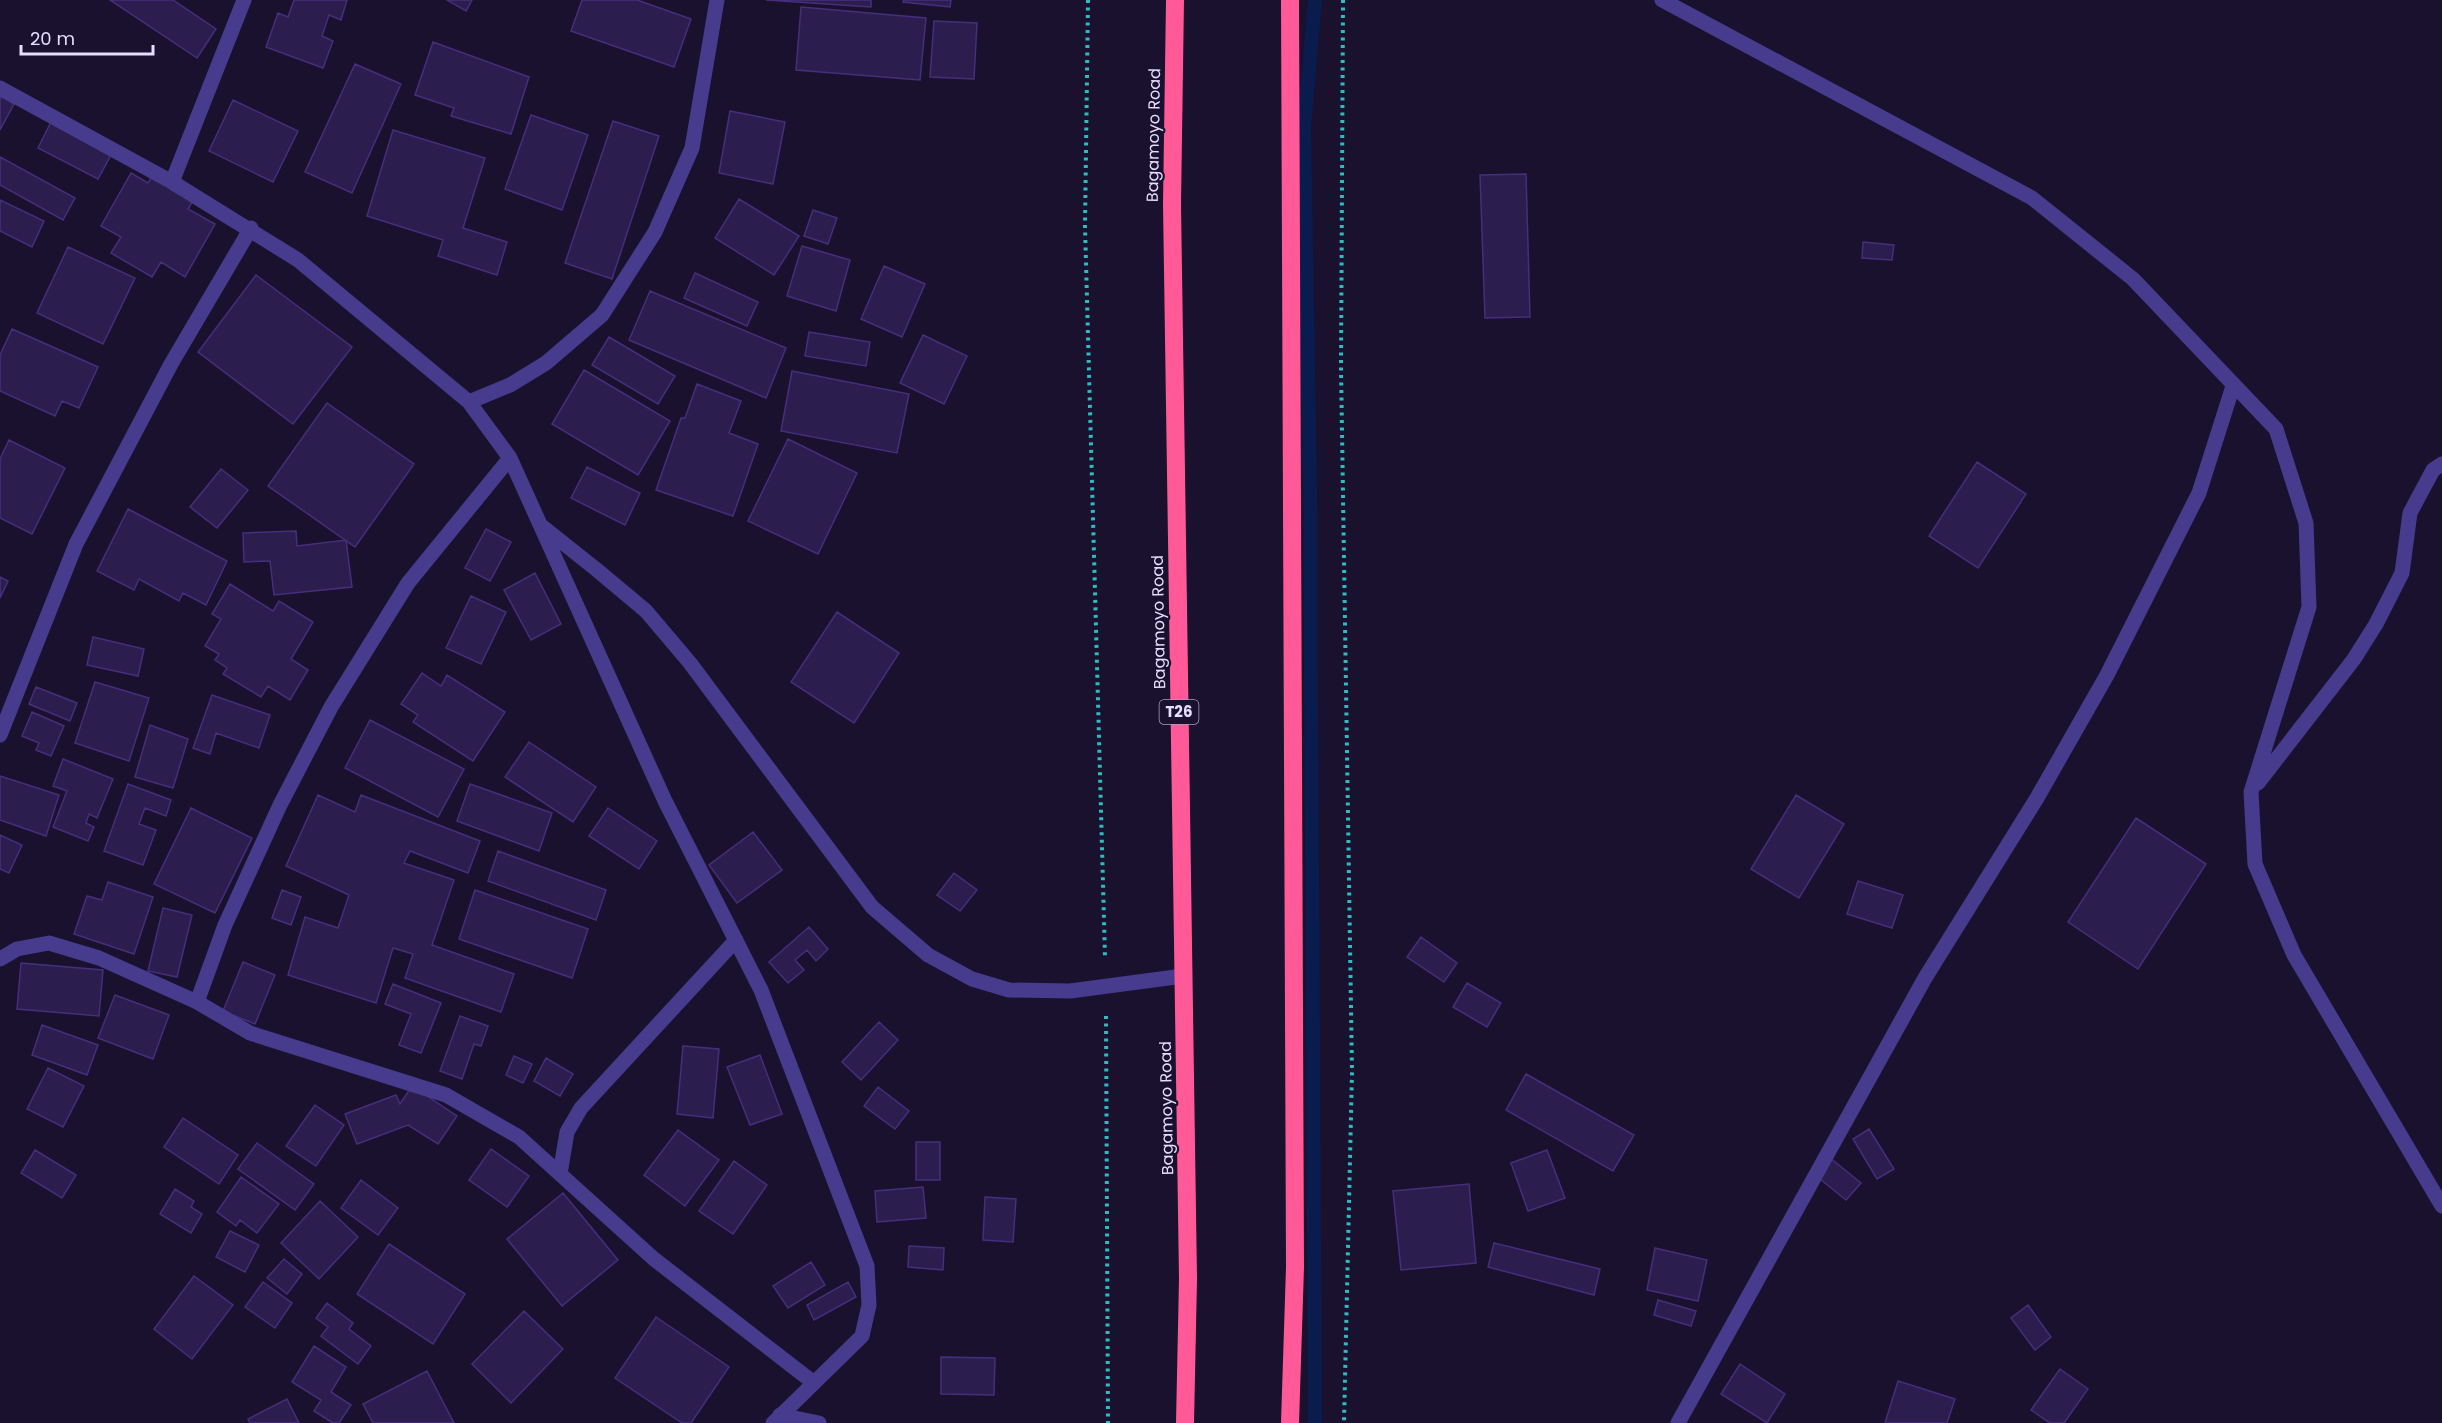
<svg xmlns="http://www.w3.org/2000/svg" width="2442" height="1423" font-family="Poppins,sans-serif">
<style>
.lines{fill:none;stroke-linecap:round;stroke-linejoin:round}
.stream{stroke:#0a1c4e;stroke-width:14}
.building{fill:#2c1d4f;stroke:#462e7c;stroke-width:1.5}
.path{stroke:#2ebcc3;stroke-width:4;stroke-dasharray:3 4.5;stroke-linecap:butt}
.minor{stroke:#473b8d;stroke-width:15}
.highway{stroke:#ff5997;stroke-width:18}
.labels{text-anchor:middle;stroke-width:4.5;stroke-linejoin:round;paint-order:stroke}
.shield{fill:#19112e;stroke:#a8a0c0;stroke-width:1.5}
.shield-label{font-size:15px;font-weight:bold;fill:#e5deff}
.street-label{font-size:16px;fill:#e5deff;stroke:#19112e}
</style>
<rect width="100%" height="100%" fill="#19112e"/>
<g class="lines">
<!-- stream -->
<path class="stream" d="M1315,1423L1310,485L1304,127L1315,0"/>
</g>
<!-- building -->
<path class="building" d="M110,0H173L216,29L197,58Z
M294,0H347L341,20L329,15L322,36L333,41L323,68L266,47L278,13L288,17Z
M447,0H472L466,11Z
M582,0H637L691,19L674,67L571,31Z
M766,0H871V7Z
M904,0H951L950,7L903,2Z
M801,7L926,18L920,80L796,70Z
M934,21L977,23L974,79L930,77Z
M433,42L529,77L511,134L451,116L454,108L415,95Z
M355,64L401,84L352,193L305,172Z
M0,96L14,104L0,130Z
M233,100L298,131L273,182L209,151Z
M730,111L785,122L773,184L719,173Z
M531,115L588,135L562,210L505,189Z
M613,121L659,136L612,279L565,263Z
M51,122L112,153L98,179L38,148Z
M393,130L485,158L463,228L507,242L497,275L438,256L443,240L367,216Z
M0,157L75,198L63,220L0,185Z
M131,173L148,183L154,174L195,197L188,209L215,224L185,277L161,262L152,277L111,253L121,237L101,226Z
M1526,174L1530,317L1485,318L1480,175Z
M739,199L799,236L774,275L715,238Z
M0,200L44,221L32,247L0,231Z
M813,210L837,218L828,244L804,236Z
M1863,242L1894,245L1892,260L1862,258Z
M802,246L850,260L836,311L787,296Z
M68,247L135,278L103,344L37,313Z
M884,266L925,284L902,337L861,319Z
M695,273L758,302L747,326L684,298Z
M256,275L352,347L293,424L198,352Z
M650,291L786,348L766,398L629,340Z
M12,329L98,367L79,408L62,401L55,416L0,391V355Z
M809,332L870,342L866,366L805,356Z
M923,335L967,356L944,404L900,383Z
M609,337L675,376L658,404L592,365Z
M584,370L670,421L638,475L552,424Z
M792,371L909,394L897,453L781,431Z
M697,384L741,401L729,433L758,444L733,516L656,490L681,418H685Z
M327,403L414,464L355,547L268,486Z
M788,439L857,473L818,554L748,521Z
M9,440L65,468L32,534L0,518V459Z
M1977,462L2026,494L1978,568L1929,536Z
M587,467L640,493L625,525L571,498Z
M221,469L248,490L217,528L190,507Z
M128,509L227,561L206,605L183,593L179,601L139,579L134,590L97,571Z
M486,529L511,542L490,581L465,568Z
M296,531L297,546L346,540L352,587L274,595L270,561L244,562L243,533Z
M535,573L561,624L531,640L504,590Z
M0,577L8,581L0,598Z
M230,584L273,611L279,601L313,622L291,659L308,670L290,700L268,686L261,697L223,674L227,668L215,660L219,654L205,646L221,619L212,614Z
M471,596L506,612L481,664L446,648Z
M837,612L899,653L854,723L791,682Z
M93,637L144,649L138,676L87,665Z
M422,673L441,686L447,675L505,712L473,761L413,722L418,715L401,704Z
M95,682L149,698L129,761L75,743Z
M36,687L77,703L70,721L29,704Z
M212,695L270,715L259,748L216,733L210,754L193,748Z
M32,712L64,726L51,756L36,750L39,743L22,736Z
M370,720L464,769L438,817L345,768Z
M150,725L188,739L173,788L135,777Z
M529,742L596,787L573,822L505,777Z
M63,759L113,779L97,818L89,814L86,823L94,827L88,841L53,827L67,791L53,786Z
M0,776L59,795L46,836L0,820Z
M128,784L171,800L166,816L145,808L139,824L156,830L143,865L104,851Z
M470,784L552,813L539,851L457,821Z
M318,795L355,812L361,795L480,841L468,873L410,851L404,863L454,880L432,945L514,974L501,1012L405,978L413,954L393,948L376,1003L288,975L305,917L338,928L349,895L286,866Z
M1796,795L1844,824L1799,898L1751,869Z
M191,808L252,838L215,913L154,884Z
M608,808L657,841L639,869L589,836Z
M2136,818L2206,864L2138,969L2068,922Z
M753,832L782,870L737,903L709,865Z
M0,835L22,845L9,873L0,869Z
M498,851L606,890L596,920L488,881Z
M954,873L977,890L960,911L937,895Z
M1858,881L1903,895L1892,928L1847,914Z
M108,882L153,897L134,954L74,934L87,896L102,900Z
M282,890L301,897L291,925L272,918Z
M475,890L588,929L572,978L459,939Z
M163,908L192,915L177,977L148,971Z
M809,927L828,949L816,961L807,950L795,960L804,970L788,983L769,962Z
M1421,937L1457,963L1444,982L1407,957Z
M243,962L275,975L255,1024L223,1011Z
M21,963L103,970L99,1016L17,1009Z
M1467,983L1501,1003L1487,1027L1453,1007Z
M393,984L441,1003L421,1053L399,1045L411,1014L385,1004Z
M115,995L169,1015L153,1059L98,1038Z
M460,1016L488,1026L481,1046L474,1044L462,1079L440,1071Z
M879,1022L898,1040L861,1080L842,1062Z
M42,1025L98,1045L87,1075L32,1055Z
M683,1046L719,1049L713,1118L677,1114Z
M760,1055L782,1114L750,1125L727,1067Z
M514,1056L532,1064L523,1083L506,1075Z
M546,1058L573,1074L560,1096L534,1081Z
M48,1068L84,1086L63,1127L27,1109Z
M1526,1074L1634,1135L1613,1171L1506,1110Z
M412,1086L457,1116L438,1144L408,1125L357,1144L345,1114L396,1095L400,1104Z
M878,1087L909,1111L895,1129L864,1106Z
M315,1105L344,1125L316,1166L286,1146Z
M183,1118L238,1155L219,1184L164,1147Z
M1869,1129L1894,1169L1877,1179L1853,1139Z
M678,1130L719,1160L685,1206L644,1175Z
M916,1142H940V1180H916Z
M257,1143L314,1184L295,1210L238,1169Z
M491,1149L529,1176L507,1207L469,1180Z
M35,1150L76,1175L62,1198L21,1173Z
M1547,1150L1565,1198L1528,1211L1511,1163Z
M1829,1157L1861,1183L1846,1200L1815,1175Z
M734,1161L767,1185L733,1234L699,1211Z
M241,1177L279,1204L257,1233L240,1220L236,1226L217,1212Z
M361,1180L398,1208L378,1235L341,1208Z
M1469,1184L1476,1263L1401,1270L1393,1191Z
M923,1187L926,1218L877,1222L875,1191Z
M175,1189L194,1201L191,1207L202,1214L191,1233L160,1214Z
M563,1193L618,1260L562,1306L507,1239Z
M985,1197L1016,1199L1013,1242L983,1240Z
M320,1201L358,1237L319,1279L281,1243Z
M230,1231L259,1245L245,1272L216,1257Z
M1494,1243L1600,1269L1594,1295L1488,1267Z
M389,1244L465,1294L433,1344L357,1294Z
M909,1246L944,1248L943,1270L908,1267Z
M1655,1248L1707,1260L1698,1301L1647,1290Z
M284,1259L302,1274L287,1294L267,1278Z
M811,1262L825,1285L788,1308L773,1286Z
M194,1276L233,1305L192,1359L154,1329Z
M263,1282L292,1303L275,1328L245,1307Z
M848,1282L856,1297L814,1320L807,1305Z
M1658,1300L1696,1311L1691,1326L1654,1315Z
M327,1303L353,1323L349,1329L371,1346L358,1364L321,1336L328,1327L316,1318Z
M2028,1305L2051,1337L2035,1350L2011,1318Z
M524,1311L563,1349L511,1403L472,1364Z
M656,1317L729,1367L691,1423H682L615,1378Z
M314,1346L346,1367L331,1392L351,1405L339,1423H333L314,1411L321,1400L292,1382Z
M941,1357L995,1358L994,1395L941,1394Z
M1740,1364L1785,1394L1767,1423L1721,1394Z
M2060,1369L2088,1389L2064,1423H2050L2031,1410Z
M427,1371L454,1423H373L363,1404Z
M1898,1381L1955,1399L1947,1423H1885Z
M287,1399L299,1423H250L248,1419Z"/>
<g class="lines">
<!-- path -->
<path class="path" d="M1088,0L1085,226L1105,957
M1343,0L1341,367L1352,1072L1344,1423
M1106,1016L1108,1423"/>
<!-- minor -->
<path class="minor" d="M1662,0L2032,198L2133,279L2276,429L2306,523L2309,607L2251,792L2255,864L2294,955L2442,1206
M0,88L172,182L298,260L469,402L510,458L665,801L761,990L867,1266L869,1305L862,1336L773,1423
M172,182L244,0
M469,402L510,385L546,363L602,315L655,232L692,148L717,0
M543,527L597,570L646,611L690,663L872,907L928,955L972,979L1009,990L1070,991L1183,976
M0,735L76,544L171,364L251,228
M2258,783L2354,659L2376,624L2402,573L2410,513L2433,470L2442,464
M0,959L17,949L49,943L99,958L197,1002L250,1033L446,1095L519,1137L654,1259L814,1383
M197,1002L225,925L280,805L331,707L408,583L510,458
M560,1174L567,1132L581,1108L736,940
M780,1415L819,1423
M1678,1423L1925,978L2037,798L2107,675L2199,493L2233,386"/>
<!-- highway -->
<path class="highway" d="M1175,0L1172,204L1188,1279L1185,1423
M1290,0L1295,1267L1290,1423"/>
</g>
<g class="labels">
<!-- shield labels -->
<rect class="shield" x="1159.5" y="700" width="39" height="24" rx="4.5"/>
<g class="shield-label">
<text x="1179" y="717">T26</text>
</g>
<!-- street labels -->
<g class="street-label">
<text transform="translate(1153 135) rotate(-89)" y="6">Bagamoyo Road</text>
<text transform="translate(1158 622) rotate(-91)" y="6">Bagamoyo Road</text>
<text transform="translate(1166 1108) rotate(-91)" y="6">Bagamoyo Road</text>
</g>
</g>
<!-- scale -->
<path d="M21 45v9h132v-9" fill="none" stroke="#e5deff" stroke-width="3"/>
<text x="30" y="45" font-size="18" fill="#e5deff" stroke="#19112e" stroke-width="4.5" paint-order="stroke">20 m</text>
</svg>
